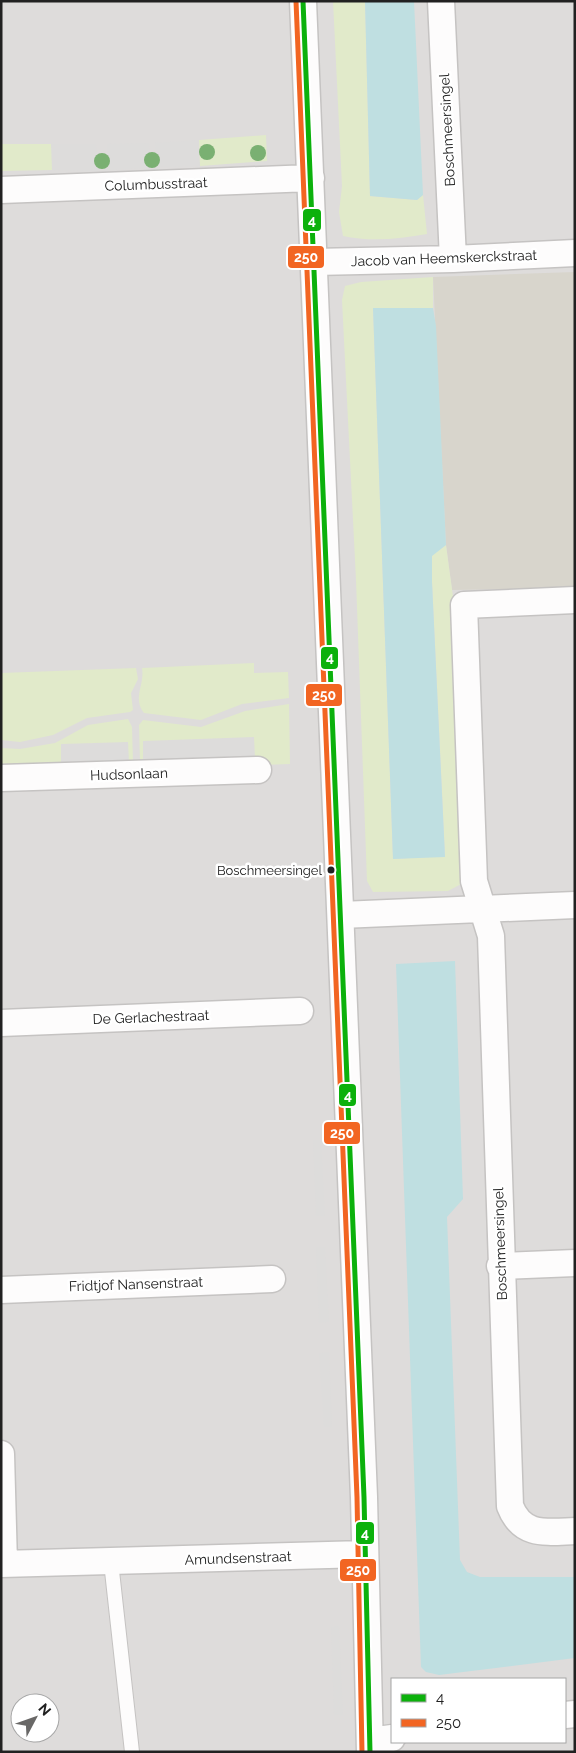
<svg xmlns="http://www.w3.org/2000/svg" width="576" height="1753" font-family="Raleway,sans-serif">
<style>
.residential{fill:#dedcdb;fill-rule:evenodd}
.religious{fill:#dddcdb}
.construction{fill:#d8d5cc}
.grass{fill:#e1eaca}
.water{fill:#bfdfe1}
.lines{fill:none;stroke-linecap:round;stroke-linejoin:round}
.lane-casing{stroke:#c5c3c2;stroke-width:16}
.street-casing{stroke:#c5c3c2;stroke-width:29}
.lane{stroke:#fdfcfc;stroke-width:14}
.street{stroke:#fdfcfc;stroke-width:26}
.bus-1-casing{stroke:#fff;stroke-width:9}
.bus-2-casing{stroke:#fff;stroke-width:9}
.bus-1{stroke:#0cb10c;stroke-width:5}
.bus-2{stroke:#f26522;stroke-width:5}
.tree{fill:#7ab072}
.bus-dot{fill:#212121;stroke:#fff;stroke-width:2}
.labels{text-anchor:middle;stroke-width:5;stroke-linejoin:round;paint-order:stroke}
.bus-label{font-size:13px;fill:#212121;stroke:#fff;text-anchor:end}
.street-label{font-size:14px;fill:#212121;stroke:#fff}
.line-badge{stroke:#fff;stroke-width:2}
.badge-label{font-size:14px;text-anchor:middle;font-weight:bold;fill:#fff}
</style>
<rect width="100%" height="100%" fill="#efecea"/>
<!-- residential -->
<path class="residential" d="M1,1H575V1752H1ZM392,1679H565V1742H392ZM20,1703H50V1733H20Z"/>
<!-- religious -->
<path class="religious" d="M199,140L200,166L158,167L155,143Z
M149,143L150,168L107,170V144Z
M51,144H96L98,171L52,170Z
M254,737L255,758L143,761L142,741Z
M129,742V762L61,765V744Z
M313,1140H321L325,1216H316Z
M316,1247H325L329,1322L319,1323Z
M329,1352L332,1427H324L319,1353Z
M339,1626L343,1715H334L331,1627Z"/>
<!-- construction -->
<path class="construction" d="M575,272V588L452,590L446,545L433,277Z"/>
<!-- grass -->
<path class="grass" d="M333,1H365L370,196L417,200L423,195L427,234C400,239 370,242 343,236L339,212L342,186Z
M266,135L267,161L200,166L199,140Z
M1,144H51L52,170L1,171Z
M433,277V308H373L393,859L445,856L432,582V555L446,545L454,604L455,726L463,883L448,891L373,892L367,881L356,580L342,300L345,286L361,282Z
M254,663V673L288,672L289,698L242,704L201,720L144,713C132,698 145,685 142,668Z
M136,668L138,679L131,693L133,710L130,712L87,718L53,735L20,742L1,740V673Z
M289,704L290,764L261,765L255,758L254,737L143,741V761H140L139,725L143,720L201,727L245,711Z
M128,719L132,727L133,762H129L128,742L61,744V765L10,767L1,764V748L20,749L55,743L88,725Z"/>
<!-- water -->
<path class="water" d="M365,1H414L423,195L417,200L370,196Z
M373,308H433L436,326L446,545L432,556V582L445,857L393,859Z
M455,961L463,1199L447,1217L460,1560L467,1572L480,1577H575V1658L439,1675L426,1672L421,1667L396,964Z"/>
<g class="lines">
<defs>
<path id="lane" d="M111,1562L132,1752"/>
<path id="street" d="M303,1L364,1497L370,1752
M441,1L453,259
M1,190L311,178
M314,262L453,259L575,253
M575,600L464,605L474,881L491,936L510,1506C522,1537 546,1532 575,1531
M1,778L258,770
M341,915L575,905
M1,1023L300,1011
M500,1266L575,1263
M1,1290L272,1279
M1,1454L4,1564
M1,1564L365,1554
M565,1715L575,1714
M370,1741L392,1738"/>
</defs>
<!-- lane casing -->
<use href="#lane" class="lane-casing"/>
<!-- street casing -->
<use href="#street" class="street-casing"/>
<!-- lane -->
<use href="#lane" class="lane"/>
<!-- street -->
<use href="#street" class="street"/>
<defs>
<path id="bus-1" d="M303,1L364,1497L370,1752"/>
<path id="bus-2" d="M296,1L357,1497L362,1752"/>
</defs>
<!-- bus-1 casing -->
<use href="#bus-1" class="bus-1-casing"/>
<!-- bus-2 casing -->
<use href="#bus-2" class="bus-2-casing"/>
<!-- bus-1 -->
<use href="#bus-1" class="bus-1"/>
<!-- bus-2 -->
<use href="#bus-2" class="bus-2"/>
</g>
<!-- trees -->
<g class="tree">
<circle cx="207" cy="152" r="8"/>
<circle cx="258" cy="153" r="8"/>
<circle cx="152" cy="160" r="8"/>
<circle cx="102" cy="161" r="8"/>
</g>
<!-- markers -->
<circle class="bus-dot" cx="331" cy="870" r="4.5"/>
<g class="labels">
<!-- bus labels -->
<g class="bus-label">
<text x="322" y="875">Boschmeersingel</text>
</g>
<!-- street labels -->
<g class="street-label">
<text transform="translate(447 130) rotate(-93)" y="5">Boschmeersingel</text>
<text transform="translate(156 184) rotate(-2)" y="5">Columbusstraat</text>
<text transform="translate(444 258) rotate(-2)" y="5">Jacob van Heemskerckstraat</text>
<text transform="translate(129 774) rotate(-2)" y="5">Hudsonlaan</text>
<text transform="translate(151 1017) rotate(-2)" y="5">De Gerlachestraat</text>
<text transform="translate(500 1244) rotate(-92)" y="5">Boschmeersingel</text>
<text transform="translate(136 1284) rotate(-2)" y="5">Fridtjof Nansenstraat</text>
<text transform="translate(238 1558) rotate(-2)" y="5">Amundsenstraat</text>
</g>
</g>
<g class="line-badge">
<rect x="302" y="208" width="20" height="24" rx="5" fill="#0cb10c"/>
<rect x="287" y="245" width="38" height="24" rx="5" fill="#f26522"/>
<rect x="320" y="646" width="19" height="24" rx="5" fill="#0cb10c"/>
<rect x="305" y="683" width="38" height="24" rx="5" fill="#f26522"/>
<rect x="338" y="1083" width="19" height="24" rx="5" fill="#0cb10c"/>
<rect x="323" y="1121" width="38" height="24" rx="5" fill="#f26522"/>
<rect x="355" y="1521" width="20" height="24" rx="5" fill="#0cb10c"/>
<rect x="339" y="1558" width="38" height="24" rx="5" fill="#f26522"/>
</g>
<g class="badge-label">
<text x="312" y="225">4</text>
<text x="306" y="262">250</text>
<text x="330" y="662">4</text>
<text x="324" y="700">250</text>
<text x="348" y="1100">4</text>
<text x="342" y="1138">250</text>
<text x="365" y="1538">4</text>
<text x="358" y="1575">250</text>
</g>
<!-- border -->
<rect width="576" height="1753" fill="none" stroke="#212121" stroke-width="5"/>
<!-- legend -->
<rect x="391" y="1678" width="175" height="65" fill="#ffffff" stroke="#a6a6a6"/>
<rect x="401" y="1694" width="25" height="8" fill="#0cb10c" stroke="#a6a6a6"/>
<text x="436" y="1703" font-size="15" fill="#212121">4</text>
<rect x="401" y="1719" width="25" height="8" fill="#f26522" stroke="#a6a6a6"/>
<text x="436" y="1728" font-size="15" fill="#212121">250</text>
<!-- north arrow -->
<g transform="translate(35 1718) rotate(49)"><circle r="24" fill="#ffffff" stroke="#a6a6a6"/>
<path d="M0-4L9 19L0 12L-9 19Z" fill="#696867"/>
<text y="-8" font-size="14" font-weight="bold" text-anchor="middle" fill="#212121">N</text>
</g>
</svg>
